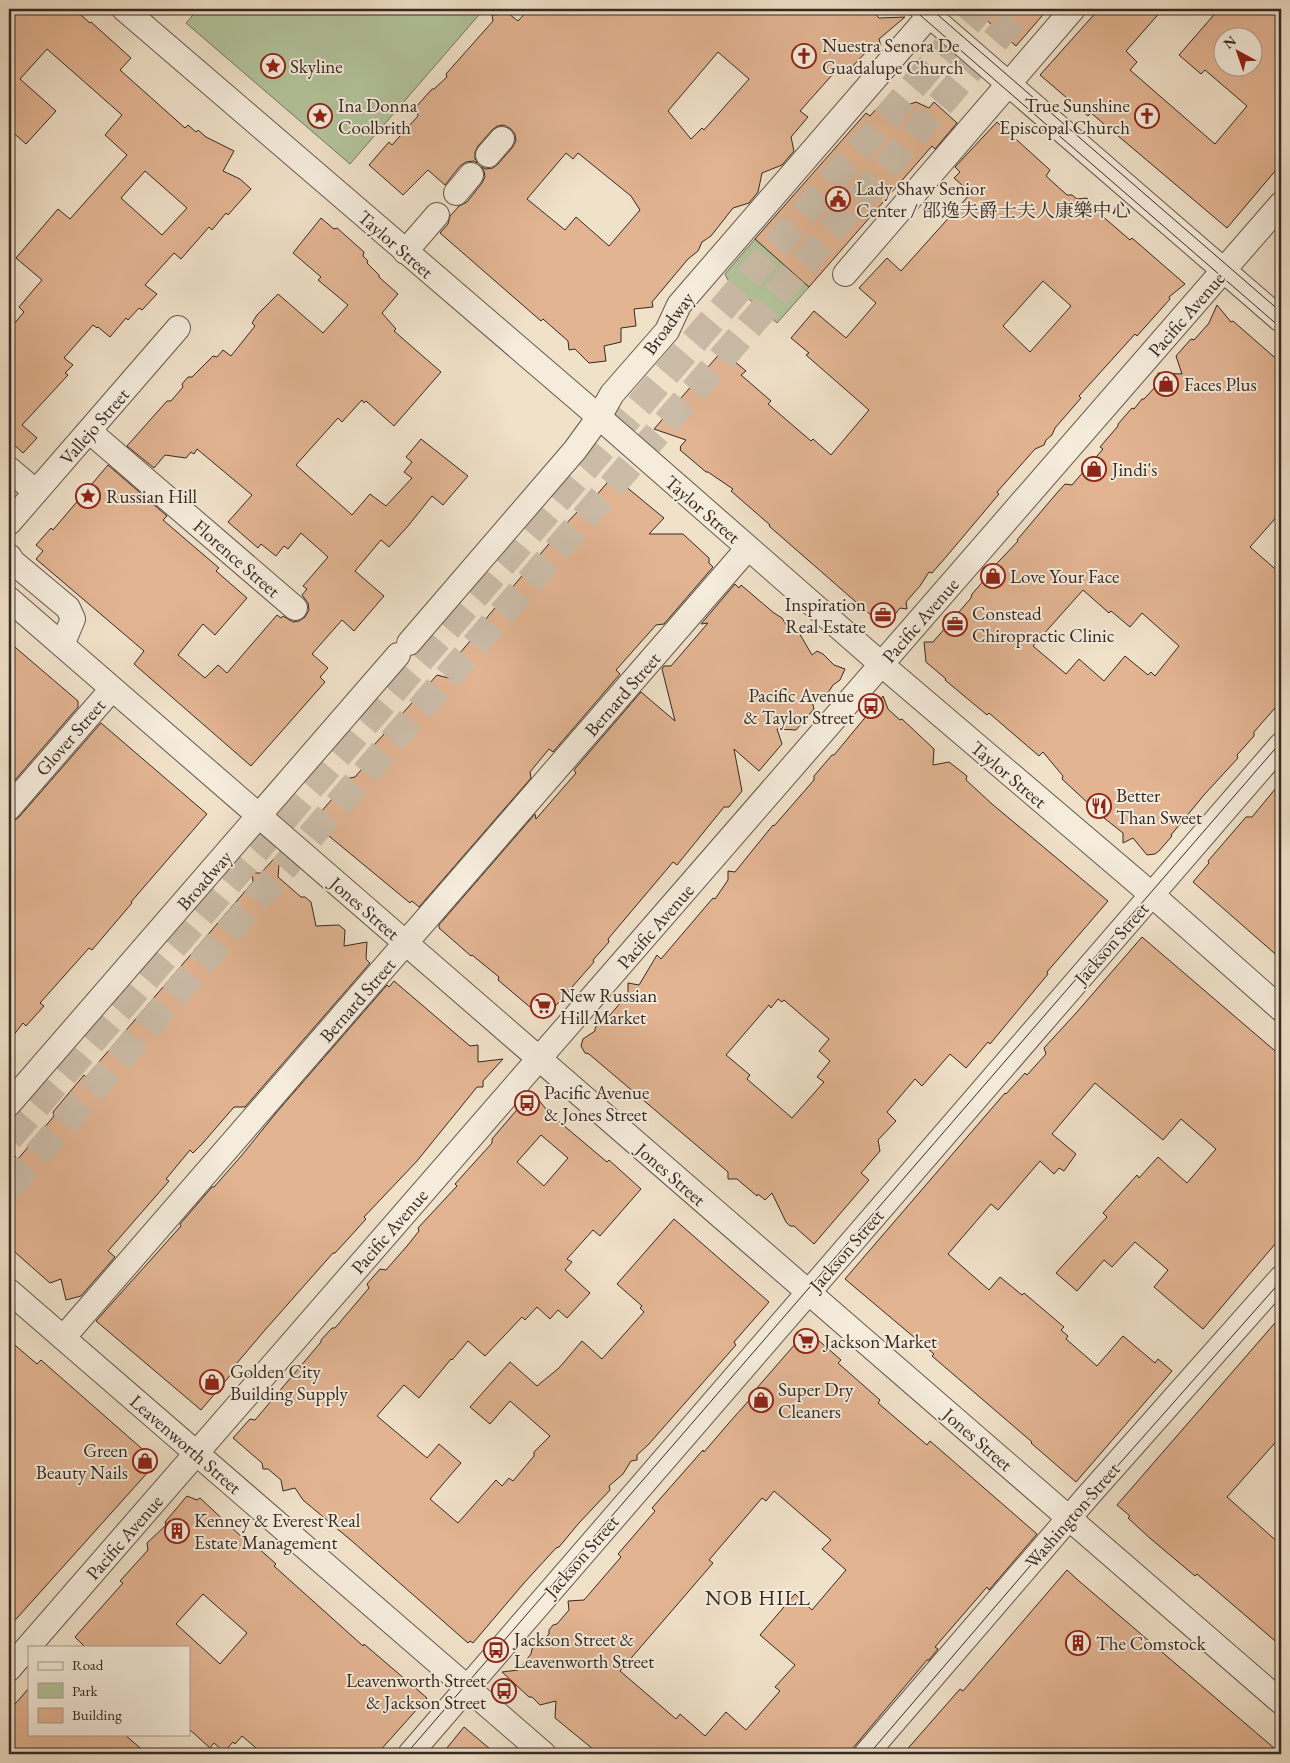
<svg xmlns="http://www.w3.org/2000/svg" width="1290" height="1763" font-family="'EB Garamond','Noto Serif SC',serif">
<style>
.green{fill:#b3c49c;stroke:#747660}
.building{fill:#e2b492;stroke:#362923;fill-rule:evenodd}
.lines{fill:none;stroke-linecap:round;stroke-linejoin:round}
.primary-tunnel{stroke:#cbbca8;stroke-width:28;stroke-dasharray:28 14;stroke-linecap:butt}
.street-casing{stroke:#64574c;stroke-width:26}
.street{stroke:#f5ecdc;stroke-width:24}
.tram{stroke:#362923;stroke-width:1}
.labels{text-anchor:middle;stroke-width:4;stroke-linejoin:round;paint-order:stroke}
.poi-label{font-size:19px;fill:#362923;stroke:#f5ecdc;text-anchor:start}
.street-label{font-size:19px;fill:#362923;stroke:#f5ecdc}
.quarter-label{font-size:21px;letter-spacing:1px;fill:#362923;stroke:#f5ecdc}
</style>
<rect width="100%" height="100%" fill="#f0e1c9"/>
<filter id="stains"><feTurbulence type="fractalNoise" baseFrequency=".004" numOctaves="4"/><feColorMatrix values="0 0 0 0 .2 0 0 0 0 .09 0 0 0 0 .02 0 0 0 .5 -.17"/></filter>
<radialGradient id="worn" r=".72"><stop offset=".6" stop-color="#630" stop-opacity="0"/><stop offset="1" stop-color="#630" stop-opacity=".3"/></radialGradient>
<!-- green -->
<path class="green" d="M198,9H484L350,164L186,23Z
M755,239L809,287L777,323L729,282L725,274Z"/>
<!-- building -->
<path class="building" d="M9,9H74L90,23L91,22L131,58L120,70L185,128L188,125L196,132L198,130L206,137L234,151L223,171L240,179L251,189L228,215L226,213L212,230L209,227L181,259L174,253L145,285L157,294L142,310L139,308L128,320L126,318L110,337L98,327L97,328L93,325L64,358L73,365L65,373L68,375L22,425L37,438L23,453L9,440V330L24,312L19,307L42,280L16,258L58,209L70,219L127,155L105,135L122,115L47,49L20,79L56,111L26,144L9,129ZM145,171L187,208L162,235L121,198Z
M529,9H871L879,18L905,17L879,39L881,46L871,47L849,70L833,74L800,111L808,117L791,137L794,151L782,165L762,173L758,192L749,203L733,208L711,236L702,242L698,251L688,259L652,302L653,307L634,309L636,326L621,328V342L604,346L606,361L589,363L575,349L569,350L568,341L543,319L541,321L440,233L448,224L450,216L459,206L467,202L482,183L485,177L484,171L481,167L486,169L493,168L498,164L512,148L516,141L515,134L511,129L504,125L497,126L492,130L478,146L475,152V159L478,163L473,161L466,162L460,166L445,185L428,170L403,195L369,165L389,142L392,145L418,116L416,107L432,89H434L447,77L446,74L493,21L492,15L509,14L518,21ZM718,52L749,79L704,130L702,128L691,139L668,111ZM566,153L573,159L578,153L631,196L640,210L609,246L576,217L565,230L527,199Z
M974,9H1048L1016,46Z
M1099,9H1163L1126,51L1137,62L1130,70L1215,144L1247,106L1205,70L1201,74L1179,55L1219,9H1281V164L1227,228L1091,113L1088,116L1040,75ZM1222,38H1252V68H1222Z
M916,102L929,108L934,102L957,123L935,149L932,146L809,287L755,239L866,113L870,116L879,106L884,110L897,105L905,106Z
M997,122L1050,170L1046,176L1067,195H1072L1077,199L1087,198L1091,204L1099,209L1101,215L1130,240L1132,238L1185,284L1169,297L1170,299L1137,336L1135,334L1079,396L1081,398L1055,428L1052,435L1046,440L1044,445L1035,449L997,492L999,494L946,557L932,573L929,572L920,586L906,602L907,609L900,608L889,622L880,623L769,526L770,525L731,491L733,489L708,472H706L680,450L681,448L680,447L686,440L654,429L722,351L746,371L741,375L771,401L768,404L811,441L813,439L831,455L869,410L806,355L809,353L791,338L814,311L846,338L876,303L859,288L887,258L901,271L971,193L954,178L960,172L955,167ZM1043,281L1071,306L1030,352L1003,326Z
M321,218L334,229L337,228L364,252L363,256L368,261L367,263L379,275V277L398,294L382,313L396,329L394,331L441,372L394,426L366,401L364,403L362,400L342,422L338,418L296,465L352,515L370,494L386,506L412,478L404,472L412,462L406,457L421,439L468,476L443,505L432,496L408,526L389,547L381,540L355,571L384,596L354,631L342,620L312,654L328,668L320,677L325,682L251,766L134,664L144,651L36,559L43,551L36,545L51,528L53,530L108,465L167,516L163,520L219,568L216,571L247,598L215,635L203,624L178,655L205,678L218,665L227,673L277,615L281,618L283,616L293,622L299,621L305,617L309,610L308,603L302,595L307,589L303,586L328,557L301,533L288,549L284,546L276,556L261,544L258,548L228,522L252,495L197,449L194,454L191,452L186,458L165,455L154,468L127,446L167,401H171L183,387L182,384L188,377H192L213,356L217,357L223,350L231,356L255,326L252,323L257,315L278,294L323,333L348,305L318,280L321,277L293,253Z
M1217,305L1231,322L1233,321L1281,363V512L1250,547L1281,574V701L1254,732V736L1237,755L1238,758L1204,795L1171,835L1172,836L1159,851L1155,854L1147,855L1133,838L1123,843V833L1104,818L1062,779L1063,776L1043,752L1039,756L989,713L987,715L945,680L946,679L926,662L924,642H933L971,598L972,594L986,578L985,576L1018,541L1017,540L1056,494L1065,484L1072,485L1103,449L1100,447L1118,426V424L1132,408L1134,409L1142,399H1144L1158,384V373L1182,374L1176,356L1191,339L1194,340L1209,323ZM1083,590L1109,613L1111,611L1130,627L1142,613L1179,646L1155,676L1151,672L1148,675L1125,656L1104,681L1079,659L1066,674L1033,646Z
M613,476L664,518L649,534H683L709,558V563L713,567L664,624L656,625L616,670L620,674L553,752L549,749L530,772L531,778L419,907L412,901L410,903L312,822L341,789L340,785L345,779L355,777L367,763L366,754L437,675L460,681L453,661L477,633L476,632L489,615L564,526L579,510L582,512Z
M735,584L739,588L741,585L774,613L782,618L787,626L798,631L812,655L817,651L823,654L834,665L845,669L840,680L833,685L826,696L812,701L814,709L796,730L777,729L782,744L759,771L734,749L742,791L729,807H724L677,865L673,862L608,939L609,942L593,960L594,962L544,1019L498,980L499,977L472,955L471,956L439,928V925L535,814L536,819L576,773L574,770L641,692L675,721L662,669L664,666H671L708,623L701,624Z
M9,642L78,701V707L9,787Z
M883,696L888,709L900,720L902,719L934,749L933,765L949,762L967,776L966,780L992,804L1108,901L1047,972L1048,974L990,1044L988,1042L966,1068L950,1054L922,1086L915,1079L887,1112L896,1121L878,1140L880,1151L861,1173L869,1180L814,1244L794,1226H790L786,1222L772,1193L765,1200L758,1194L757,1196L737,1179H728V1172L589,1054L585,1053L581,1046L583,1039L595,1031V1028L600,1022H604L628,994V983L639,985L657,955L661,959L713,898L715,899L728,880V871L735,872L773,825L774,826L814,780V776L832,755H834ZM778,999L782,1002L784,1000L829,1039L819,1051L830,1061L817,1077L824,1082L792,1118L747,1079L750,1075L726,1055L769,1005L771,1008Z
M101,723L207,814L131,902L132,903L92,950L89,948L40,1003L44,1006L26,1026L23,1023L9,1041V821H14L19,817Z
M1281,782V959L1193,882L1209,863L1208,861L1246,817H1252Z
M280,852L278,877L301,897H305L311,902L316,926L339,925L345,930L344,946L367,942L366,959L370,963L245,1107H234L202,1144L193,1153L190,1150L166,1179L169,1181L108,1251L115,1257L81,1296L66,1300L61,1279L50,1283L9,1247V1150L18,1159L54,1116L53,1112L84,1075L86,1077L253,882L252,873H261Z
M1142,937L1281,1056V1237L1203,1329L1154,1287L1168,1270L1135,1242L1112,1267L1104,1260L1077,1291L1056,1273L1107,1217L1103,1213L1137,1175L1139,1178L1158,1157L1187,1183L1216,1149L1181,1119L1163,1140L1095,1083L1052,1134L1076,1154L1064,1171L1059,1168L1054,1174L1040,1161L998,1210L991,1204L948,1254L989,1290L1000,1277L1022,1295L1024,1293L1064,1327L1061,1330L1068,1336L1066,1339L1097,1366L1123,1336L1155,1363L1158,1359L1172,1371L1076,1482L1031,1443L1032,1442L932,1356L934,1354L845,1279L1005,1093L1006,1094L1025,1073L1027,1075L1046,1054L1044,1048L1077,1012Z
M394,981L470,1046L478,1045V1062L503,1059L483,1081V1087H477L417,1161L364,1217L366,1219L348,1239L335,1253H333L265,1330L231,1370L233,1372L201,1410L96,1321L181,1226L180,1224L212,1187H214L242,1155L276,1113L387,985L389,987Z
M532,1092L546,1109H549L555,1115L556,1119L607,1162L609,1160L641,1189L600,1236L593,1230L567,1259L572,1262L565,1270L590,1293L567,1318L558,1310L550,1319L537,1307L525,1320L522,1317L485,1356L468,1341L452,1360L451,1359L419,1398L404,1385L377,1416L427,1458L439,1444L461,1463L430,1499L458,1523L496,1480L502,1486L509,1478L513,1481L534,1456V1452L550,1436L510,1401L490,1424L470,1407L510,1362L537,1386L559,1368L582,1341L602,1359L644,1312L640,1308L642,1306L617,1284L674,1219L769,1302L734,1342L736,1345L648,1445L637,1455V1460L631,1461L623,1474L609,1486L610,1490L579,1523L559,1547L556,1548L524,1583L473,1643L470,1641L468,1643L353,1542L303,1500L295,1488L283,1491L281,1480L268,1469H263L262,1463L233,1438L250,1419L255,1420L321,1342V1340L332,1328H335L369,1288L367,1284L380,1269L386,1270L407,1246L419,1231L418,1228L457,1186L455,1184L492,1143V1139ZM541,1135L568,1158L544,1186L517,1162Z
M1281,1316V1436L1227,1497L1281,1545V1646L1197,1574L1195,1576L1151,1539L1128,1518L1130,1516L1117,1505Z
M810,1333L841,1360L838,1363L880,1400L878,1403L927,1445L930,1441L1037,1534L989,1590L987,1587L935,1647L938,1649L929,1660H927L848,1754H599L555,1718L556,1701L540,1705L532,1697H529L502,1672L518,1670L531,1654L532,1649L536,1644H540L549,1634V1630L553,1625L557,1624L569,1610L568,1601L584,1600L621,1557L618,1554L655,1511L652,1508L703,1450L704,1452L728,1424L752,1397L750,1396L803,1335ZM774,1491L831,1540L822,1549L846,1570L812,1610L795,1594L760,1635L795,1665L775,1687L780,1691L746,1730L726,1712L705,1736L680,1714L676,1719L620,1671L713,1563L709,1560L721,1546L762,1498L766,1501Z
M9,1340L37,1364L41,1360L157,1462L9,1627Z
M187,1496L197,1500L200,1498L245,1540L247,1538L276,1564L274,1566L333,1619L363,1646L364,1644L427,1698L377,1754H263L242,1736L235,1744L233,1742L224,1752L214,1743L210,1748L189,1729V1647H85L75,1637L123,1583L120,1581L148,1550L147,1543L166,1525L165,1522ZM203,1594L247,1633L220,1664L176,1624Z
M1067,1570L1079,1581L1281,1754H903L960,1689L963,1691Z
M29,1688V1734H124L147,1754H9V1711Z
M464,1727L496,1754H442Z"/>
<g class="lines">
<!-- primary-tunnel -->
<path class="primary-tunnel" d="M9,1138L980,9
M9,1187L1022,9"/>
<defs>
<path id="street" d="M124,9L599,417L881,664L1151,894L1281,1009
M922,9L1281,320
M488,155L502,139
M456,193L471,175
M405,252L437,215
M845,274L1073,9
M89,431L295,608
M9,469L36,492
M9,523L178,328
M9,556L13,562L68,608L73,619L62,645
M9,599L1281,1702
M409,643L575,450L599,417L612,394L667,331L679,305L935,9
M9,808L112,689
M9,1104L398,655
M9,1291L544,1754
M63,1338L748,548
M9,1669L1281,204
M410,1754L1281,745
M866,1754L1087,1497L1281,1278"/>
</defs>
<!-- street casing -->
<use href="#street" class="street-casing"/>
<!-- street -->
<use href="#street" class="street"/>
<!-- tram -->
<path class="tram" d="M913,9L1281,328
M931,9L1281,312
M406,1754L1281,742
M869,1754L1060,1531L1281,1281"/>
</g>
<!-- icons -->
<defs>
<symbol id="church-ring" viewBox="-11 -11 22 22"><circle r="9.5" fill="#f5ecdc" stroke="#8f2418" stroke-width="1.5"/><path d="M-1.2-6h2.4v3.5h3.3v2.4h-3.3V6h-2.4V-.1h-3.3v-2.4h3.3Z" fill="#8f2418"/></symbol>
<symbol id="sight-ring" viewBox="-11 -11 22 22"><circle r="9.5" fill="#f5ecdc" stroke="#8f2418" stroke-width="1.5"/><path d="M0-6L1.8-2.2L6-1.7L2.9 1.2L3.7 5.4L0 3.3L-3.7 5.4L-2.9 1.2L-6-1.7L-1.8-2.2Z" fill="#8f2418"/></symbol>
<symbol id="civic-ring" viewBox="-11 -11 22 22"><circle r="9.5" fill="#f5ecdc" stroke="#8f2418" stroke-width="1.5"/><path d="M-.6-6.5H3V-4.5H.6V-3L4-1V1h2V6H-6V1h2V-1L-.6-3ZM-1.2 2.5V6h2.4V2.5Z" fill="#8f2418"/></symbol>
<symbol id="shop-ring" viewBox="-11 -11 22 22"><circle r="9.5" fill="#f5ecdc" stroke="#8f2418" stroke-width="1.5"/><path d="M-5-2.5h2.3a2.7 3.5 0 0 1 5.4 0H5L5.5 6h-11ZM-1.5-2.5h3a1.5 2.3 0 0 0-3 0Z" fill="#8f2418"/></symbol>
<symbol id="office-ring" viewBox="-11 -11 22 22"><circle r="9.5" fill="#f5ecdc" stroke="#8f2418" stroke-width="1.5"/><path d="M-6-3h4V-5.5h4V-3h4V5H-6ZM-1-4.5V-3h2v-1.5ZM-6 0V1H6V0Z" fill="#8f2418"/></symbol>
<symbol id="bus-ring" viewBox="-11 -11 22 22"><circle r="9.5" fill="#f5ecdc" stroke="#8f2418" stroke-width="1.5"/><path d="M-5-6H5V4H4V6H2V4H-2V6H-4V4H-5ZM-3.5-4V0h7V-4ZM-3.5 1.2v1.5H-2V1.2ZM2 1.2v1.5H3.5V1.2Z" fill="#8f2418"/></symbol>
<symbol id="restaurant-ring" viewBox="-11 -11 22 22"><circle r="9.5" fill="#f5ecdc" stroke="#8f2418" stroke-width="1.5"/><path d="M-5-6h1v4h1v-4h1v4h1v-4h1v5L-1.5 .5V6h-2V.5L-5-1ZM5-6V6H3V1.5H1.5Q1.5-4 5-6Z" fill="#8f2418"/></symbol>
<symbol id="supermarket-ring" viewBox="-11 -11 22 22"><circle r="9.5" fill="#f5ecdc" stroke="#8f2418" stroke-width="1.5"/><path d="M-6-5.5h2.5l.6 2H6L4.5 2H-2.5L-4.4-4H-6ZM-1.5 3.2a1.3 1.3 0 1 0 .1 0ZM3 3.2a1.3 1.3 0 1 0 .1 0Z" fill="#8f2418"/></symbol>
<symbol id="building-ring" viewBox="-11 -11 22 22"><circle r="9.5" fill="#f5ecdc" stroke="#8f2418" stroke-width="1.5"/><path d="M-4-6H4V6H1V3H-1V6H-4ZM-2.5-4.3h1.7v1.8h-1.7ZM.8-4.3h1.7v1.8H.8ZM-2.5-1h1.7V.8h-1.7ZM.8-1h1.7V.8H.8Z" fill="#8f2418"/></symbol>
</defs>
<g fill-rule="evenodd">
<use href="#church-ring" x="790" y="42" width="28" height="28"/>
<use href="#sight-ring" x="259" y="52" width="28" height="28"/>
<use href="#sight-ring" x="306" y="102" width="28" height="28"/>
<use href="#church-ring" x="1133" y="102" width="28" height="28"/>
<use href="#civic-ring" x="824" y="185" width="28" height="28"/>
<use href="#shop-ring" x="1152" y="370" width="28" height="28"/>
<use href="#shop-ring" x="1080" y="455" width="28" height="28"/>
<use href="#sight-ring" x="74" y="482" width="28" height="28"/>
<use href="#shop-ring" x="979" y="562" width="28" height="28"/>
<use href="#office-ring" x="869" y="601" width="28" height="28"/>
<use href="#office-ring" x="941" y="610" width="28" height="28"/>
<use href="#bus-ring" x="857" y="692" width="28" height="28"/>
<use href="#restaurant-ring" x="1085" y="792" width="28" height="28"/>
<use href="#supermarket-ring" x="529" y="992" width="28" height="28"/>
<use href="#bus-ring" x="513" y="1089" width="28" height="28"/>
<use href="#supermarket-ring" x="792" y="1327" width="28" height="28"/>
<use href="#shop-ring" x="198" y="1368" width="28" height="28"/>
<use href="#shop-ring" x="747" y="1386" width="28" height="28"/>
<use href="#shop-ring" x="131" y="1447" width="28" height="28"/>
<use href="#building-ring" x="163" y="1517" width="28" height="28"/>
<use href="#building-ring" x="1064" y="1629" width="28" height="28"/>
<use href="#bus-ring" x="482" y="1636" width="28" height="28"/>
<use href="#bus-ring" x="490" y="1677" width="28" height="28"/>
</g>
<g class="labels">
<!-- poi labels -->
<g class="poi-label">
<text x="822" y="52">Nuestra Senora De<tspan x="822" dy="22">Guadalupe Church</tspan></text>
<text x="290" y="73">Skyline</text>
<text x="338" y="112">Ina Donna<tspan x="338" dy="22">Coolbrith</tspan></text>
<text x="1130" y="112" text-anchor="end">True Sunshine<tspan x="1130" dy="22">Episcopal Church</tspan></text>
<text x="856" y="195">Lady Shaw Senior<tspan x="856" dy="22">Center / 邵逸夫爵士夫人康樂中心</tspan></text>
<text x="1184" y="391">Faces Plus</text>
<text x="1112" y="476">Jindi's</text>
<text x="106" y="503">Russian Hill</text>
<text x="1010" y="583">Love Your Face</text>
<text x="866" y="611" text-anchor="end">Inspiration<tspan x="866" dy="22">Real Estate</tspan></text>
<text x="972" y="620">Constead<tspan x="972" dy="22">Chiropractic Clinic</tspan></text>
<text x="854" y="702" text-anchor="end">Pacific Avenue<tspan x="854" dy="22">&amp; Taylor Street</tspan></text>
<text x="1116" y="802">Better<tspan x="1116" dy="22">Than Sweet</tspan></text>
<text x="560" y="1002">New Russian<tspan x="560" dy="22">Hill Market</tspan></text>
<text x="544" y="1099">Pacific Avenue<tspan x="544" dy="22">&amp; Jones Street</tspan></text>
<text x="824" y="1348">Jackson Market</text>
<text x="230" y="1378">Golden City<tspan x="230" dy="22">Building Supply</tspan></text>
<text x="778" y="1396">Super Dry<tspan x="778" dy="22">Cleaners</tspan></text>
<text x="128" y="1457" text-anchor="end">Green<tspan x="128" dy="22">Beauty Nails</tspan></text>
<text x="194" y="1527">Kenney &amp; Everest Real<tspan x="194" dy="22">Estate Management</tspan></text>
<text x="514" y="1646">Jackson Street &amp;<tspan x="514" dy="22">Leavenworth Street</tspan></text>
<text x="1096" y="1650">The Comstock</text>
<text x="486" y="1687" text-anchor="end">Leavenworth Street<tspan x="486" dy="22">&amp; Jackson Street</tspan></text>
</g>
<!-- street labels -->
<g class="street-label">
<text transform="translate(396 244) rotate(41)" y="7">Taylor Street</text>
<text transform="translate(1186 314) rotate(-49)" y="7">Pacific Avenue</text>
<text transform="translate(668 323) rotate(-54)" y="7">Broadway</text>
<text transform="translate(94 426) rotate(-49)" y="7">Vallejo Street</text>
<text transform="translate(703 509) rotate(41)" y="7">Taylor Street</text>
<text transform="translate(237 558) rotate(41)" y="7">Florence Street</text>
<text transform="translate(920 620) rotate(-49)" y="7">Pacific Avenue</text>
<text transform="translate(622 694) rotate(-49)" y="7">Bernard Street</text>
<text transform="translate(70 737) rotate(-49)" y="7">Glover Street</text>
<text transform="translate(1009 774) rotate(40)" y="7">Taylor Street</text>
<text transform="translate(204 880) rotate(-49)" y="7">Broadway</text>
<text transform="translate(365 908) rotate(41)" y="7">Jones Street</text>
<text transform="translate(655 926) rotate(-49)" y="7">Pacific Avenue</text>
<text transform="translate(1111 943) rotate(-49)" y="7">Jackson Street</text>
<text transform="translate(357 1000) rotate(-49)" y="7">Bernard Street</text>
<text transform="translate(671 1174) rotate(41)" y="7">Jones Street</text>
<text transform="translate(389 1231) rotate(-49)" y="7">Pacific Avenue</text>
<text transform="translate(846 1250) rotate(-49)" y="7">Jackson Street</text>
<text transform="translate(978 1439) rotate(41)" y="7">Jones Street</text>
<text transform="translate(186 1444) rotate(41)" y="7">Leavenworth Street</text>
<text transform="translate(1072 1515) rotate(-49)" y="7">Washington Street</text>
<text transform="translate(124 1537) rotate(-49)" y="7">Pacific Avenue</text>
<text transform="translate(581 1556) rotate(-49)" y="7">Jackson Street</text>
</g>
<!-- quarter labels -->
<g class="quarter-label">
<text x="758" y="1605">NOB HILL</text>
</g>
</g>
<!-- margin -->
<rect width="1290" height="1763" fill="none" stroke="#f0e1c9" stroke-width="30"/>
<rect x="10" y="10" width="1270" height="1743" fill="none" stroke="#362923" stroke-width="2.5"/>
<rect x="15" y="15" width="1260" height="1733" fill="none" stroke="#362923"/>
<!-- legend -->
<rect x="28" y="1646" width="162" height="90" fill="#f5ecdc" stroke="#a99e92"/>
<rect x="38" y="1662" width="25" height="8" fill="#f5ecdc" stroke="#a99e92"/>
<text x="72" y="1670" font-size="15" fill="#362923">Road</text>
<rect x="38" y="1683" width="25" height="15" fill="#b3c49c" stroke="#a99e92"/>
<text x="72" y="1696" font-size="15" fill="#362923">Park</text>
<rect x="38" y="1708" width="25" height="15" fill="#e2b492" stroke="#a99e92"/>
<text x="72" y="1720" font-size="15" fill="#362923">Building</text>
<!-- north arrow -->
<g transform="translate(1238 52) rotate(320)"><circle r="24" fill="#f5ecdc" stroke="#a99e92"/>
<path d="M0-4L9 19L0 12L-9 19Z" fill="#8f2418"/>
<text y="-8" font-size="14" font-weight="bold" text-anchor="middle" fill="#362923">N</text>
</g>
<rect width="100%" height="100%" filter="url(#stains)"/>
<rect width="100%" height="100%" fill="url(#worn)"/>
</svg>
